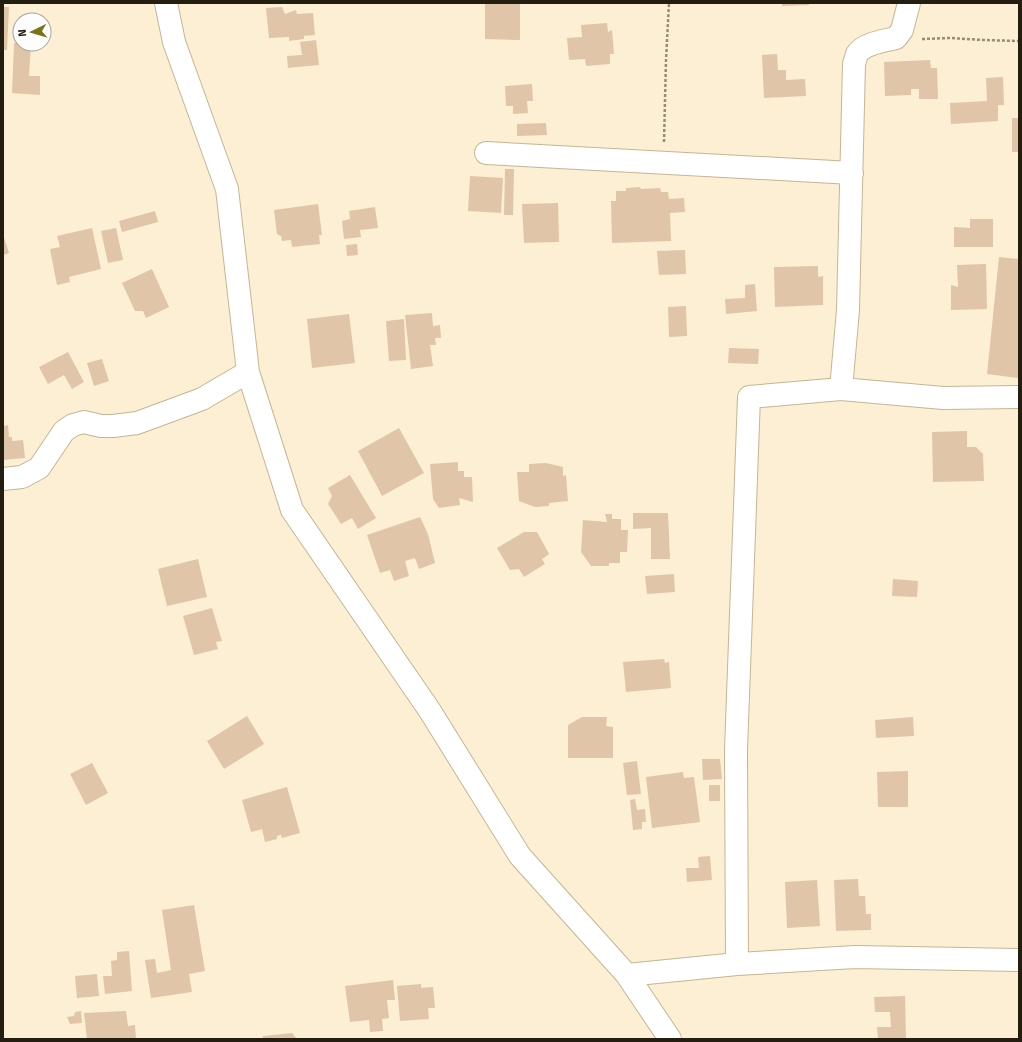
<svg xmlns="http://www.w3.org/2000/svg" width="1022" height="1042" font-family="'Fira Sans',sans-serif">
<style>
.building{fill:#e0c5a9}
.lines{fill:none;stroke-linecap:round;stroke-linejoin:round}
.minor-casing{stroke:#c5b594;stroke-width:24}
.path{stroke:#958c77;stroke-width:2.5;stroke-dasharray:3 2;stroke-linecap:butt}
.minor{stroke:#fff;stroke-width:22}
</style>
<rect width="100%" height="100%" fill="#fcefd3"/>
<!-- building -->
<path class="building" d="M485,3H520V40L485,39Z
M782,3H809V5L782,6Z
M3,7H9L7,50H3Z
M282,7L285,14L296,10L297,14L313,13L315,35L304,36V39L289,41V37L269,38L266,8Z
M607,23L608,32L612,30L614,54H610V64L586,66L585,59L569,60L567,38L582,37L581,25Z
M316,40L319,65L288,68L287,56L302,55L300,42Z
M14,43L31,44L29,76H40V95L12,93Z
M777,54L778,70H786V80L805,79L806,96L764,98L762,55Z
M930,60L931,68H937L938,99H919V89H911V95L885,96L884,62Z
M1003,77L1004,105H998V121L951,124L950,103L987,101L986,78Z
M532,84L533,101H527L528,113L513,114V106H506L505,86Z
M1012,118H1019V152H1012Z
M546,123L547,135L517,136V124Z
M505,169H514L513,215H504Z
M470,176L503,178L501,213L468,211Z
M640,187L641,189L660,188L661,192H668L669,199L684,198L685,212L670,213L671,241L612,243L611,201H616V191H626V188Z
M558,203L559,242L524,243L522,204Z
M318,204L322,235H319L320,244L292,247L291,240L282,241L281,236L277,234L274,210Z
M375,207L378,228L360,230L361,237L344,239L342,221L350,219L349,211Z
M155,211L158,222L122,232L119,221Z
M970,219H993V247H954V227L970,228Z
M92,228L101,269L69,277L70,282L57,285L50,249L60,247L57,236Z
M116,228L123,260L108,263L101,231Z
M3,234L9,253L3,255Z
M357,244L358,255L347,256L346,245Z
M685,250L686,274L659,275L657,251Z
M999,257L1019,259V378L987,374Z
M986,264L987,309L951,310V285L958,287L957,265Z
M818,266V277L823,276V305L775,307L774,267Z
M152,269L169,307L146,318L143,311H135L122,283Z
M755,284L757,311L726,314L725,299L745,298V285Z
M686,306L687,336L669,337L668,307Z
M432,313L433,326L440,325L441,338H435L436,345H430L433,366L411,369L405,315Z
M349,314L355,363L312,368L307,319Z
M404,319L406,360L389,361L386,321Z
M729,348L759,349L758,364L728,363Z
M68,352L84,382L72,389L64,375L48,384L39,367Z
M102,359L109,381L94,386L87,363Z
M8,425L9,437H12V441L23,440L25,458L3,460V426Z
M399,428L424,473L382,496L358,451Z
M967,431V447H976L983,454L984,481L933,482L932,432Z
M458,462V471H464V477H472L473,502L459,498L460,505L439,508L433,499L430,464Z
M546,463L563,467V476L566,475L568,501L549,503V506L535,507L519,501L517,472H529V464Z
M350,475L376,518L358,529L352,518L341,524L328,504L332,496L328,488Z
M633,513H668L670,559H651V528L633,529Z
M605,514H612V519H621V530H628L627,552H620V563H609V566H591L581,552L583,520L607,522Z
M420,517L428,534L435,563L419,569L415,558L405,561L409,576L394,581L390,570L380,573L367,535Z
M524,532H537L549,554L542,559L545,564L524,577L519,569L510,570L497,548Z
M198,559L207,597L167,606L158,569Z
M674,574L675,592L647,594L645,576Z
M893,579L918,581L917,597L892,596Z
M212,608L222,641L216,642L218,649L194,655L183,616Z
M664,659L665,663L669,662L671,688L626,692L623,662Z
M247,716L264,744L224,769L207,741Z
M582,717H607L606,726L613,727V758H568V725Z
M913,717L914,736L876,738L875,720Z
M702,759H720L722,779L703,780Z
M637,761L641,794L627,795L623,763Z
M92,763L108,793L86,805L70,774Z
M908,771V807H878L877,772Z
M683,772L684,778L694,777L700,822L652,828L646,777Z
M709,785H720V801H709Z
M287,787L300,833L282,838L281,835L277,836V839L265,842L262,829L251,832L242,800Z
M635,799L637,810L645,809L646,822H642V829L633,830L630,800Z
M710,856L712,880L687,882L686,868H699L698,857Z
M858,879L859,896H865L866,914H871V930L836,931L834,880Z
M817,880L820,926L787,928L785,882Z
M194,905L205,971L189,974L192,992L151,998L145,960L155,959L157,973L171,970L162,910Z
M129,951L132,991L105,994L103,976H112L111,961L117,960V952Z
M97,974L99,996L77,998L75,976Z
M393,980L395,1000H387L389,1018L382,1019L383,1031L370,1032L369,1020L350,1022L345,986Z
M421,984V988L433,987L435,1008H428L429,1019L400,1021L397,986Z
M905,996L906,1039H878L877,1027H891L890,1012H875L874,997Z
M81,1011L82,1023L70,1024L67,1017L74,1016L75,1012Z
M126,1011L128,1026L135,1025L136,1039H87L84,1013Z
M292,1033L297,1039H263V1036Z"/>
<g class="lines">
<defs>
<path id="minor" d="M166,3L174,42L227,189L248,372L292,510L430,711L520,856L627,975L670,1039
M486,153L852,173
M841,389L848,310L854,64C855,61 856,57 857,54C864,43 884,41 896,38L902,30L909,3
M3,479L22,477L39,468L64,431L73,425L84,422L101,426H113L137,423L202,399L248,372
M737,964L736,750L749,397L841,389L943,398L1019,397
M627,975L737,964L855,957L1019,960"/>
</defs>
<!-- minor casing -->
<use href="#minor" class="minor-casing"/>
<!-- path -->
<path class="path" d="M922,39L950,38L983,40L1019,41
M664,142L666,60L669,3"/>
<!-- minor -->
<use href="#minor" class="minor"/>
</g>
<!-- border -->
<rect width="1022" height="1042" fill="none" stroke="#241e11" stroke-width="8"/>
<!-- north arrow -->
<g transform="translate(32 32) rotate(265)"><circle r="19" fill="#fdfdfd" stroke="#a6a49f"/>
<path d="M0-3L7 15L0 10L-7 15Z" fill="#797418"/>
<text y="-6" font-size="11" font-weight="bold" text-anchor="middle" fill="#241e11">N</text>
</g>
</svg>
